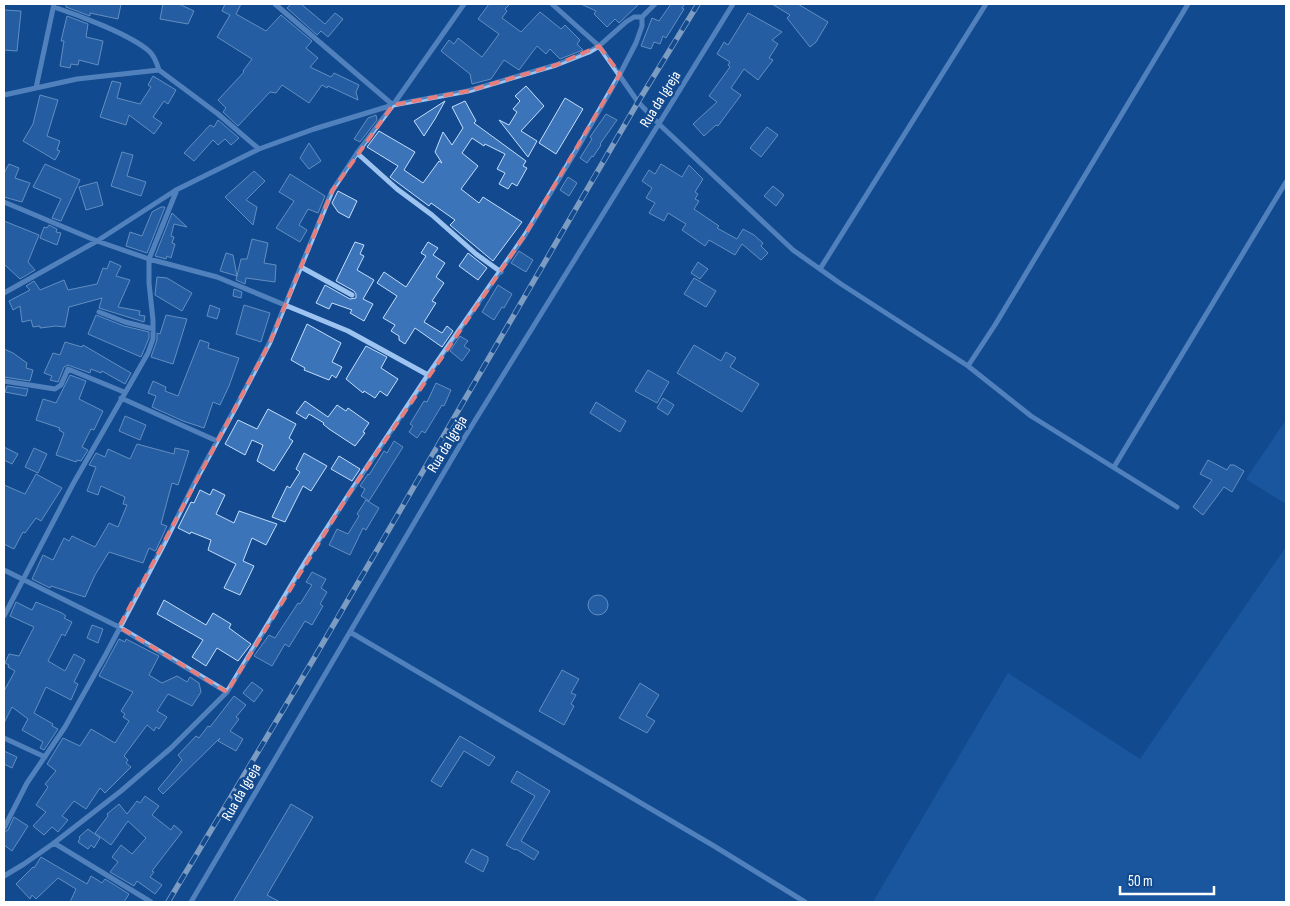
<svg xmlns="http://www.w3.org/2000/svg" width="1290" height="906" font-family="'Sofia Sans Condensed',sans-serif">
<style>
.green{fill:#2464ae}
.building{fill:#3b74b8;stroke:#c4defc}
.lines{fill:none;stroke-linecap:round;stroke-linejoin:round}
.street{stroke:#9dc4f1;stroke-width:5}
.rail-casing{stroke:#fff;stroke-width:5.5}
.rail{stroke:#134a8f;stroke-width:4;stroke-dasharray:11;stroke-linecap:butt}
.marked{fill:none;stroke:#e67e7e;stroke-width:4;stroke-dasharray:10 6;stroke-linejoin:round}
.labels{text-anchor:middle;stroke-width:5;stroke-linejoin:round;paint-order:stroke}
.street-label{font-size:15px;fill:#fff;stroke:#134a8f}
</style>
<rect width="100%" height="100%" fill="#134a8f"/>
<!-- green -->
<path class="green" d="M1286,420V504L1246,479Z
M1286,547V902H873L1008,673L1140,759Z"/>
<!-- building -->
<path class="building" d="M66,4H121L118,19L90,13V16L66,7Z
M163,4H179L194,11L188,24L160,19Z
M225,4H241L236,14L266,31L281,15L312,41L306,48L318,58L310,67L331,77L334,73L359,85L356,92L358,100L328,86L327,88L322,85L309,103L282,85L276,93L270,92L238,126L223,112L226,108L218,100L244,72L243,71L252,59L217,37L230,15L222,11Z
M291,4H301L325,24L335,13L343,19L328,37L321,31L317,35L287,8Z
M489,4H510L505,9L507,11L502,18L521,32L540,12L561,29L565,25L580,40L577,44L583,50L560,59L550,49L546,54L537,46L519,70L504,60L491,79L472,84L470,74L441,51L449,40L454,44L458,38L482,57L499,34L478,19Z
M581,4H639L619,23L615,19L607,27L594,14L596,11Z
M671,4H685L682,8L684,9L666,38L663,36L660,44L654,42L651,49L641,46L652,18L659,21Z
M772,4H798L828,22L816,42L810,47L787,18L790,15Z
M4,10L21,11L17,51L4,50Z
M748,13L782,32L772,40L778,44L769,58L773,60L758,80L744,69L731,88L741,95L718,126L716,125L704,136L693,124L717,102L709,96L730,67L728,65L730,62L717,54L724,42L728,45Z
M67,16L88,24L86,37L103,41L98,65L79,60L78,65L71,64L70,68L60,66L64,41H61Z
M153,76L176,90L168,104L164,101L153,117L162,123L154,134L129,115L126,125L100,117L112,81L121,83L117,98L140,104L151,87L148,85Z
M526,86L544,106L521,131L537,141L528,157L499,120L509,125L517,112L513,109L520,101L515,96Z
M40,95L58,100L47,136L60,141L57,150L60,151L55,160L23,141L33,124Z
M565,98L583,109L556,154L539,143Z
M445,101L435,119L424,136L414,121Z
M465,101L476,121L474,123L526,161L523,166L527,168L517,186L512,183L508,189L499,184L505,173L497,169L505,154L485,144L484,146L472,138L462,153L478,166L461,189L479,203L483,197L522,222L493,261L450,225L455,220L431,203L429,206L390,177L398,166L367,147L379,131L415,152L404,170L423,183L439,161L442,163L435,152L443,132L452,145L463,128L452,107Z
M606,114L617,120L600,144L601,145L593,157L592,156L587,163L580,158L592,139L590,137Z
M376,115L377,120L360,142L354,139L368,118Z
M218,120L239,138L231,145L225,139L218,145L213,140L194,161L184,153L210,125L214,127Z
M767,127L778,135L761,157L750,148Z
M309,143L321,161L309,169L300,158Z
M122,152L133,155L127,176L146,182L141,196L111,186Z
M9,164L19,168L15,178L30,183L22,202L4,197V173Z
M45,164L80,180L61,221L52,218L61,199L33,187Z
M661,164L682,177L689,165L703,179L695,192L698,194L695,199L699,201L694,209L719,226L717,228L737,239L743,229L754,235L763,243L761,246L768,253L761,260L742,244L735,255L709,240L705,246L682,230L686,224L668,213L664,221L649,213L655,203L646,198L652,188L642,181L649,170L655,174Z
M254,171L265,181L246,200L257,207L253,225L225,197Z
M290,174L325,196L318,213L308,209L299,225L307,230L300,242L276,228L294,201L279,192Z
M568,177L577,183L569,196L560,190Z
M97,182L103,205L86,210L79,187Z
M773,186L784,195L776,206L764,196Z
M338,191L357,201L349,218L338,212L332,203Z
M161,207H165L147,253L126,246L130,232L142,236L152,212Z
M172,213L187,227L174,224L171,236L174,237L172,243L175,244L171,258L167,256L166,259L155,256Z
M4,221L39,235L28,262L35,270L20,279L4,264Z
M49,225L57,229L56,232L61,233L57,245L40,238L44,227L47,228Z
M252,239L268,243L264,263L276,265L275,282L246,278L245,284L236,280L241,259H247Z
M355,242L364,245L360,254L364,256L357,270L374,280L363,299L373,304L364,321L350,313L352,310L332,303L329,309L316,303L325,285L350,299L356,298V294L354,291L336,281Z
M428,242L438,248L433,255L445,263L436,277L444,283L432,301L436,303L424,322L442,333L447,326L453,331L442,347L415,328L405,344L399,340V336L391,331L395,325L383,318L397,296L377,283L384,272L406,287L426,256L421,253Z
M519,251L533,260L526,272L511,263Z
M226,253L233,255L237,276L220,271Z
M468,253L487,268L478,280L459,266Z
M110,261L121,266L116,276L130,280L118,307L140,311L139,315L145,316L144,322L99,308L102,298L69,307L65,327L56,326L40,328V326L33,327L31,320L22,322L20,306L13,310L9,301L30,290L26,286L34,281L40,290L64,280L68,290L97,284L103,268L107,269Z
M698,262L708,269L700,279L691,273Z
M157,277L167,278L192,293L182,311L155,295Z
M694,278L716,291L706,307L684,294Z
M498,285L512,294L504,308L502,307L494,320L482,312Z
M234,289L242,292L241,298L233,296Z
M210,305L220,309L217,319L207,316Z
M244,305L270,313L261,342L236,334Z
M96,315L124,326L149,332V338L141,357L88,334Z
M166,315L187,319L173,364L151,357L157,340V333L160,334Z
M307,324L341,343L332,362L342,367L336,378L332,375L329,380L304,370L305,368L291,360Z
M460,336L468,341L464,346L470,350L462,361L450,351Z
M200,340L209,343L208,348L239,358L229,386L220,405L213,402L204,428L183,421L152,407L156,396L148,393L153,381L166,387L165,391L178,396Z
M65,342L82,347L83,345L131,373L125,384L102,371L101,373L91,369L90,373L68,365L64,367L58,382L50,380L52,376L44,373L53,353L60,355Z
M694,345L721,361L726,352L736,358L730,367L759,384L742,412L677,373Z
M366,346L387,357L381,368L398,379L387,396L380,391L375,398L364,391L363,393L346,379Z
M4,349L13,353L27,363L26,368L33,370L30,381L4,377Z
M648,370L669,382L657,403L635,391Z
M70,375L86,381L79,399L103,411L94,430L91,429L82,447L88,450L81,461L77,460L76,462L56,455L64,433L59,430L60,428L36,420L43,399L56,403Z
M436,383L451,390L444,406L442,405L425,433L422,431L417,438L409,432L413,426L410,424L424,401L427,402Z
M7,386L28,389L26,396L5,392Z
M663,398L674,405L668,415L657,408Z
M305,401L328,417L337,405L346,411L348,408L369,423L363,432L365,433L355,446L329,429L323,424L324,423L309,414L306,419L296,413Z
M596,402L626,421L620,432L590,413Z
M268,409L296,424L289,438L293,441L274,471L257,461L263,445L252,440L245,455L225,444L238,420L257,429Z
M125,416L146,425L140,440L119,431Z
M394,441L403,447L369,501L361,496L365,489L360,486L368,474L369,475L384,451L387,453Z
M137,444L174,454L175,448L189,451L178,485L172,483L161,524L167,526L156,550L155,551L149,548L143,563L109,552L95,575L85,597L51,586L50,588L32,579L43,555L53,560L64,538L69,541L72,536L95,547L109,523L118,527L127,505L123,504L125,497L101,486L98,495L87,491L96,467L89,465L96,453L105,457L108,449L130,459Z
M4,447L18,454L12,464L4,460Z
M34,448L47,454L38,473L25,467Z
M304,453L327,466L311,491L303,486L285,522L272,517L287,486L290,488L300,472L296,469Z
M339,456L360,469L352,481L331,469Z
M1208,460L1227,470L1230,465H1234L1244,471L1232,492L1224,487L1203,515L1193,507L1212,480L1200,474Z
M36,474L62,488L41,521L36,518L25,533L23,532L14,549L4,544V485L25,494Z
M213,489L225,495L216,514L234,523L239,511L277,524L266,545L252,538L243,561L254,566L240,595L224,588L236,564L208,550L211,540L191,532L190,534L178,528L191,502L194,503L200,490L210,495Z
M366,500L379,508L366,530L363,528L350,555L329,545L337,529L348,534L359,516L357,514Z
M312,572L326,579L321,588L327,592L320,604L323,606L312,625L305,621L289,647L285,644L272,666L254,656L269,635L275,638L298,603L300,604L312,585L306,582Z
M588 605a10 10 0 1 1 20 0a10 10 0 1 1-20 0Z
M164,600L206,625L213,613L231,624L229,628L251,644L238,661L217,648L206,666L192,657L203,640L157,614Z
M16,602L32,610L36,602L62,613L66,616L64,618L72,622L65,636L62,634L48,661L65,671L74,654L85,660L74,682L78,684L71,700L46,687L34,713L53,724L52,726L58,729L44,750L40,748L43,742L22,730L28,719L12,707L4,723V691L15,671L8,667L9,665L5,663L9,654L19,656L34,627L10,616Z
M92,625L103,629L98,643L87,638Z
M119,639L125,642L126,639L159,656L149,675L162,683L177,676L187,682L190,677L199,683L201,692L192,706L168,694L157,711L167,717L159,729L156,727L154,731L147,725L124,756L128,760L126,763L131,767L105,793L100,788L86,809L74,801L62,816L68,820L58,832L52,827L44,835L33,826L46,812L36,805L48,787L45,784L56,771L47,764L63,738L80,746L91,729L115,743L129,721L123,717L125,714L121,711L133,692L99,676Z
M562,670L579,679L571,693L576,695L571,704L574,706L564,725L539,711Z
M252,682L263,690L254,702L243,693Z
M640,683L659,695L646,716L655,721L647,733L619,718Z
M234,696L246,705L236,717L239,719L230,731L243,739L236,751L218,741L220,738L163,794L158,789L182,760L178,755L196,736L199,738L208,726L210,727Z
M460,736L495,757L489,766L464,751L441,787L431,781Z
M4,751L17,757L12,768L4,764Z
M517,771L550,791L521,841L539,852L534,860L516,849L515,850L506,845L535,796L511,782Z
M145,796L159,806L152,815L171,830L174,825L182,832L152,871L154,872L150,877L162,885L155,894L137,881L134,886L110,872L118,862L112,857L121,845L132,854L146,838L128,821L111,845L95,833L108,816L107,814L119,804L127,814L137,801L140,803Z
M291,804L313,817L267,895L280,902H233Z
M14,817L28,826L12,851L4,845V832L8,830Z
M88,829L100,838L94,848L91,845L88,849L78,842L80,838L79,837Z
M472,849L488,857V861L483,872L465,862Z
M41,857L87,884L91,876L102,883L105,879L129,894L124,902H70L76,889L58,878L36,899L32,895L30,899L16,884L33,867L34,868L36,865Z"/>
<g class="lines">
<!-- street -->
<path class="street" d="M275,4L393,105
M552,4L599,46L638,102L660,125L793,250L841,284L968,366L1031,416L1177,507
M54,7C78,15 132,35 150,52C155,57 157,64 159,70
M36,88L54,4
M4,95L77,79L159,70L218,114L259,149
M357,153L397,189L432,215L476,254L501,272
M4,202L97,241L149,259L217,277L348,331L428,375
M301,267L352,295
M820,269L986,4
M4,293L97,241L176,190L259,149L314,129L393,105L468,91L556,65L589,52L599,46L626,22L634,17H642L655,4
M99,312L125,322L153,329
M968,366L995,325L1188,4
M4,381L55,389L61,385L68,369L124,392
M121,398L217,441
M1114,467L1286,182
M4,570L119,627L227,692
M4,616L73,484L148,353L153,339V320L149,283V259L176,192
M350,632L714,846L805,902
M4,738L45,757
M4,828L27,783L65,727L106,654L164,544L196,480L237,405L270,342L332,191L357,153L393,105L464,4
M54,843L151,902
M4,876L24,864L54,843L121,791L171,748L227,692L307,559L349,494L428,375L525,235L577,149L620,74L636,43L642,26V17
M191,902L463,440L733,4"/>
<defs>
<path id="rail" d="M168,902L313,660L638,102L698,4"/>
</defs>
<!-- rail casing -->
<use href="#rail" class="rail-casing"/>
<!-- rail -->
<use href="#rail" class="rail"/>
</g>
<!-- marked area -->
<path d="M0 0H1290V906H0ZM599,46L620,74L525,235L349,494L227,692L119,627L270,342L332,191L393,105L468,91L556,65Z" fill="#134a8f" fill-opacity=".55" fill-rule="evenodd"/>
<path class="marked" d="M599,46L620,74L525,235L349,494L227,692L119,627L270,342L332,191L393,105L468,91L556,65Z"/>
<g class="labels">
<!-- street labels -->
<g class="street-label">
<text transform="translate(660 99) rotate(-58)" y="5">Rua da Igreja</text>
<text transform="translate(447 444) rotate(-59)" y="5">Rua da Igreja</text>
<text transform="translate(241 792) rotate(-60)" y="5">Rua da Igreja</text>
</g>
</g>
<!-- border -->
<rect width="1290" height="906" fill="none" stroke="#ffffff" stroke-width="10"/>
<!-- scale -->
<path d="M1120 886v8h94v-8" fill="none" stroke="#ffffff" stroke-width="2.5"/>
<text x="1128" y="886" font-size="15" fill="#ffffff" stroke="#134a8f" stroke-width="4" paint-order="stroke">50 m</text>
</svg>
